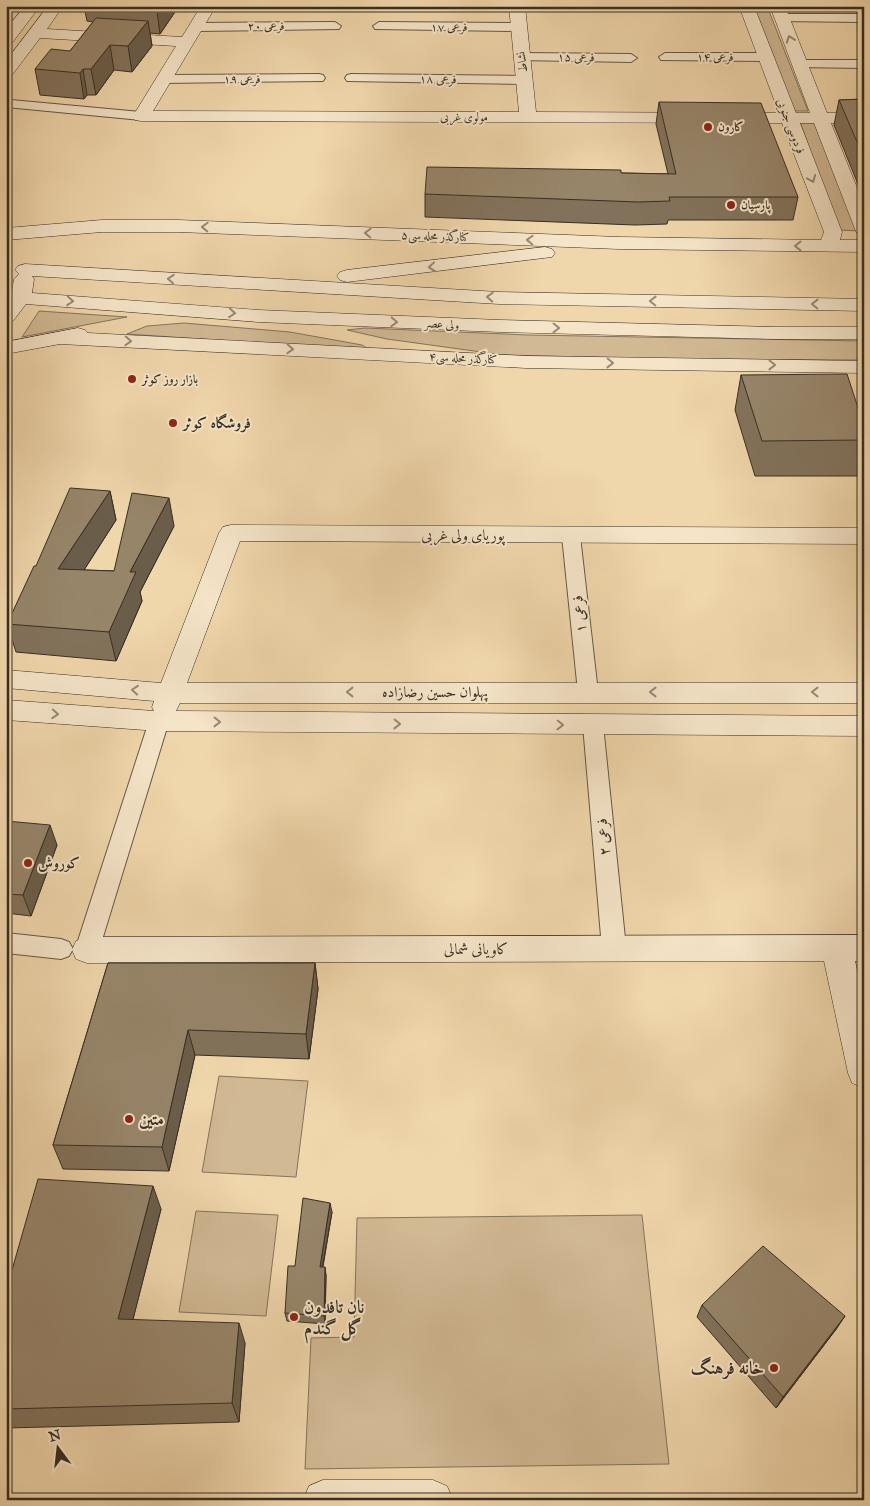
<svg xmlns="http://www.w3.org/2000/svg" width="870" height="1506" font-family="'IM FELL Great Primer',Amiri,serif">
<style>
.green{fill:#d1b994;stroke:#84745c}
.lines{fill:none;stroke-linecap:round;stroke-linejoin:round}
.street-casing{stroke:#655845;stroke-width:2}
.secondary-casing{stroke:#372e23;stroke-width:1}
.street{fill:#f5e4c8;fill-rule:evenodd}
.secondary{fill:#f5e4c8;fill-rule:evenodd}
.wall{fill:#82725b;stroke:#372e23}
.shaded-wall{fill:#6a5d4a;stroke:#372e23}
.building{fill:#97856a;stroke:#372e23}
.oneway{stroke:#968976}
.poi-dot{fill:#8f2418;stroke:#f5e4c8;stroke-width:2}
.labels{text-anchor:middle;stroke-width:4;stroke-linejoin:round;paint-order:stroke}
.far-street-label{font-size:12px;fill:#372e23;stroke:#f5e4c8}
.far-poi-label{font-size:12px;font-weight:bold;fill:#372e23;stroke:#f5e4c8;text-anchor:start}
.poi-label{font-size:15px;font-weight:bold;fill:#372e23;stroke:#f5e4c8;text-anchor:start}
.street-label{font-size:15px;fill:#372e23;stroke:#f5e4c8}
.near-poi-label{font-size:18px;font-weight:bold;fill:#372e23;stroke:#f5e4c8;text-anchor:start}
</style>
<rect width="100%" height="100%" fill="#f0d6ab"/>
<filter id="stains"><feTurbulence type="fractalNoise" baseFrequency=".004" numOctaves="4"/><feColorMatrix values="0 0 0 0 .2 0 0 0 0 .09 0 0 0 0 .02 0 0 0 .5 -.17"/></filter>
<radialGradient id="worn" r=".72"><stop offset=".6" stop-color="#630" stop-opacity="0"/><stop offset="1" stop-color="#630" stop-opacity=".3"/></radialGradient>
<!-- green -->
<path class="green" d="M754,6H767L808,111H792Z
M800,122H815L859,231L839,230Z
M39,311L127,317L22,337Z
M184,323L290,332L362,345L370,350L127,334L147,326Z
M365,328L528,335L864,341V360L674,359L503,355L387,339L347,330Z
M219,1076L308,1081L296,1177L202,1172Z
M196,1211L278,1215L266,1316L179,1312Z
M642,1215L669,1464L305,1469L311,1338L354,1337L357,1218Z"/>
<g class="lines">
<defs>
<path id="street" d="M782,14H864V22L778,21L776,18Z
M335,22L341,26L339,29L197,31L191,27L197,23Z
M379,22L519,23L525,27L519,31L375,29L373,26Z
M522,53L631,54L637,58L631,62L518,60L516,57Z
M665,53H765L771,57L765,61L661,60L659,57Z
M799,60H864V68L795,67L793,64L795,61Z
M319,74L323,75L325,78L323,81L164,83L158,79L164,75Z
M351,74L524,76L530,80L524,84L347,81L345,78L347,75Z
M11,100L141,112L148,116L141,120L6,107V102Z
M571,530L578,532L580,536L598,692L595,697L588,699L581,697L578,692L562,536L564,532Z
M159,713L166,716L169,721L99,950L95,957L87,960L79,957L75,950L149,721L152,716Z
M593,717L600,720L603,725L626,948L622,955L614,958L606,955L602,948L583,725L586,720Z
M6,933L61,939L69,942L73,949L69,956L61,959L6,953Z"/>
<path id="secondary" d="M25,6H40L12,43L6,45V29Z
M48,6H63L47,29L182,37L201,6H216L153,111L519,112L509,6H525L536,112L779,113L739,6H754L796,113H810L770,6H785L827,113H864V123H831L864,205V235L857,233L855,229L814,123H800L842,232L840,240H864V252L619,249L178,232H102L6,240V228L102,220H178L619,237L821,240L824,232L782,123L141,121L135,120L133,116L176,46L40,38L12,75L6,77V61Z
M545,247L552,249L555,253L552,257L347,282L340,280L337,276L340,272L347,270Z
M25,264L499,292L864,299V311L499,304L32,276L34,279L32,293L258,310L500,320L776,327H864V339H776L500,332L258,322L26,304L13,321L6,323V303L11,297L14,279L19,274L15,270L18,266Z
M78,328L85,330L88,333L526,356L864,361V373L526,368L60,344L6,354V342Z
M231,525L864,528V544L240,541L187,683H864V703H180L176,711L864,716V736L159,731L6,720V700L154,711L152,707L154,701L6,688V670L161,683L219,533L223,527Z
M864,935V961H855L864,999V1088L852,1083L848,1073L824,961L87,963L76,959L72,950L76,941L87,937Z
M323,1480H433L447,1486L453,1500H303L309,1486Z"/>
</defs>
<!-- street casing -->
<use href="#street" class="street-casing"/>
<!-- secondary casing -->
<use href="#secondary" class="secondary-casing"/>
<!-- street -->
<use href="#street" class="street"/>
<!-- secondary -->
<use href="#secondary" class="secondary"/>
</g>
<!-- wall -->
<path class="wall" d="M84,6H179L160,34L150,33L152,46L132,72L114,70L96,95H87L84,99L40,95L35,69L70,51L93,22L87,21Z
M864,99V199L834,125L839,100Z
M659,102L798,197L793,220H668L667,224L635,225L425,217V194L621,173L668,174L656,124Z
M741,375L864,426V458L859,476H755L735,410Z
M110,491L116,520L84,570L114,571L174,526L140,592L142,601L116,661L16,652L7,624L36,566Z
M6,821L57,845L31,916L6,913Z
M108,963H315L318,989L309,1059L195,1055L169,1171L63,1169L53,1145Z
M161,1209L133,1319L245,1343L239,1422L6,1428V1291Z
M332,1212L323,1267L326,1275L325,1324L287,1321L285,1313L295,1266Z
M702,1305L837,1328L776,1408L697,1317Z"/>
<!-- shaded-wall -->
<path class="shaded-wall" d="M160,6H179L160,34L157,11Z
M148,21L152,46L132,72L128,46Z
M110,45L114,70L96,95L91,69Z
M83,69L87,95L84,99L80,73Z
M110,491L116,520L66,598L58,569Z
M169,498L174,526L140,592L142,601L116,661L109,632L130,572Z
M50,825L57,845L31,916L23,895Z
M315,963L318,989L309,1059L306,1034Z
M188,1030L195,1055L169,1171L162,1147Z
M153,1186L161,1209L128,1339L118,1319Z
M330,1203L332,1212L321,1275L320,1267Z
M325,1267L326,1275L325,1324L324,1316Z
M845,1316L837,1328L776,1408L783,1397Z
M239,1323L245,1343L239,1422L232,1403Z"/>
<!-- building -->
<path class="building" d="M107,6H160L157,11L106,8Z
M96,18L148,21L128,46L110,45L91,69H83L80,73L35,69L51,49L70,51Z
M864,99V158L839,100Z
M659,102L761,103L798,197H669L670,201L638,202L425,194L427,167L621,170V173L676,174Z
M847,374L864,426V440L762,441L741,375Z
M70,488L110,491L58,569L114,571L132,493L169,498L130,572H136L109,632L7,624L34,566H36Z
M6,821L50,825L23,895L6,894Z
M108,963H315L306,1034L188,1030L162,1147L53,1145Z
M38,1179L153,1186L118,1319L239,1323L232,1403L6,1409V1291Z
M303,1198L330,1203L320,1267H325L324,1316L285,1313L288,1266H295Z
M763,1246L845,1316L783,1397L702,1305Z"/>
<!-- one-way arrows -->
<defs><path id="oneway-chevron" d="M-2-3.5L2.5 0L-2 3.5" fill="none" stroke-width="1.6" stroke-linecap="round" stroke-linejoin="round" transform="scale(1.25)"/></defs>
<g class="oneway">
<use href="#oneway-chevron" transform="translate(790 39) rotate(-110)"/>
<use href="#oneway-chevron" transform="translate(812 179) rotate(68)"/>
<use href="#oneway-chevron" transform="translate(205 227) rotate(-178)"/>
<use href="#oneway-chevron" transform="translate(368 233) rotate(-178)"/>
<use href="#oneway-chevron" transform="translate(530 240) rotate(-178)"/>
<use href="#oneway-chevron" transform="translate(798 246) rotate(-180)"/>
<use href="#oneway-chevron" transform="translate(432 267) rotate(174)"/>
<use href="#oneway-chevron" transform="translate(171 279) rotate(-176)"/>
<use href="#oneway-chevron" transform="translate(490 297) rotate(-177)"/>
<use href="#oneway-chevron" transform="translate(70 301) rotate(4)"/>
<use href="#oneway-chevron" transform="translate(653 301) rotate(-179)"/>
<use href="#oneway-chevron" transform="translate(815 304) rotate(-179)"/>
<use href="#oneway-chevron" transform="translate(232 313) rotate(5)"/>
<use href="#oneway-chevron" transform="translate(394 322) rotate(3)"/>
<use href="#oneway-chevron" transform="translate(556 328) rotate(1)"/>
<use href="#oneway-chevron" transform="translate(128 341) rotate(3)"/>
<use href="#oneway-chevron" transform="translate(290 349) rotate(3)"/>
<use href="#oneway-chevron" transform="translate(610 363) rotate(1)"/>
<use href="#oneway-chevron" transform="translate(772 365) rotate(1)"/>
<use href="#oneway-chevron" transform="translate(135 690) rotate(-175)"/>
<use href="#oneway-chevron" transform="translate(350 692) rotate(180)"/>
<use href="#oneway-chevron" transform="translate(653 692) rotate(-180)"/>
<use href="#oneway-chevron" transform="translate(815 692) rotate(-180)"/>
<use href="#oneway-chevron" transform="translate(55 714) rotate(4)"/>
<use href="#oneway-chevron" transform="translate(217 722) rotate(1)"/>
<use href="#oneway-chevron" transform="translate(397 724) rotate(1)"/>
<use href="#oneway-chevron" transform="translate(560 725) rotate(1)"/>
</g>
<!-- markers -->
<g class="poi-dot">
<circle cx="708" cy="127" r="5"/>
<circle cx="731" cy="205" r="5"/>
<circle cx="132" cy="379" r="5"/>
<circle cx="173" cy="423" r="5"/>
<circle cx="28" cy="863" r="5"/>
<circle cx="129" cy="1119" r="5"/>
<circle cx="294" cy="1317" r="5"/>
<circle cx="774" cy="1368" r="5"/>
</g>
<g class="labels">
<!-- far-street labels -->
<g class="far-street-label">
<text x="266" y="30">فرعی ۲۰</text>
<text x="449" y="31">فرعی ۱۷</text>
<text transform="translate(576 57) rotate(1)" y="4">فرعی ۱۵</text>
<text x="715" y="61">فرعی ۱۴</text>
<text transform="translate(522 62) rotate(-96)" y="4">نشاط</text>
<text x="242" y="83">فرعی ۱۹</text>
<text transform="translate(438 79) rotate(1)" y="4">فرعی ۱۸</text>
<text x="464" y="121">مولوی غربی</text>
<text transform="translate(791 126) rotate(69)" y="4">فردوسی جنوبی</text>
<text transform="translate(435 236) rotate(2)" y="4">کنارگذر محله سی۵</text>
<text transform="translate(442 324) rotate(3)" y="4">ولی عصر</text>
<text transform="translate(463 358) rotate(3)" y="4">کنارگذر محله سی۴</text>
</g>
<!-- far-poi labels -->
<g class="far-poi-label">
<text x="718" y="131">کارون</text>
<text x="741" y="209">پارسیان</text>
<text x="142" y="383">بازار روز کوثر</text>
</g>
<!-- poi labels -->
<g class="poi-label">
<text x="183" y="428">فروشگاه کوثر</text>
<text x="38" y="868">کوروش</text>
</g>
<!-- street labels -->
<g class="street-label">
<text x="463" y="540">پوریای ولی غربی</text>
<text transform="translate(579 614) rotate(-96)" y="5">فرعی ۱</text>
<text x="435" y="697">پهلوان حسین رضازاده</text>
<text transform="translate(603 837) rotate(-95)" y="5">فرعی ۲</text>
<text x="476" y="954">کاویانی شمالی</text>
</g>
<!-- near-poi labels -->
<g class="near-poi-label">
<text x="139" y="1125">متین</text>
<text x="304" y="1313">نان تافدون<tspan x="304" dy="21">گل گندم</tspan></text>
<text x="764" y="1374" text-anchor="end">خانه فرهنگ</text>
</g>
</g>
<!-- margin -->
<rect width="870" height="1506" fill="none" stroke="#f0d6ab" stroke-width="25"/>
<rect x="8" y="8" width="855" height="1491" fill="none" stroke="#372e23" stroke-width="2.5"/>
<rect x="12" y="12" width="845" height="1481" fill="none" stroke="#372e23"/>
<!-- north arrow -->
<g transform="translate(58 1448) rotate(345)" stroke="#f5e4c8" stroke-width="4" paint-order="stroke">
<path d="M0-4L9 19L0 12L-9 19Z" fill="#372e23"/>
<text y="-8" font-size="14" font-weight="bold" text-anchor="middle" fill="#372e23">N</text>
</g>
<rect width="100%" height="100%" filter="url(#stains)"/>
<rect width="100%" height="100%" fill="url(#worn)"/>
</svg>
